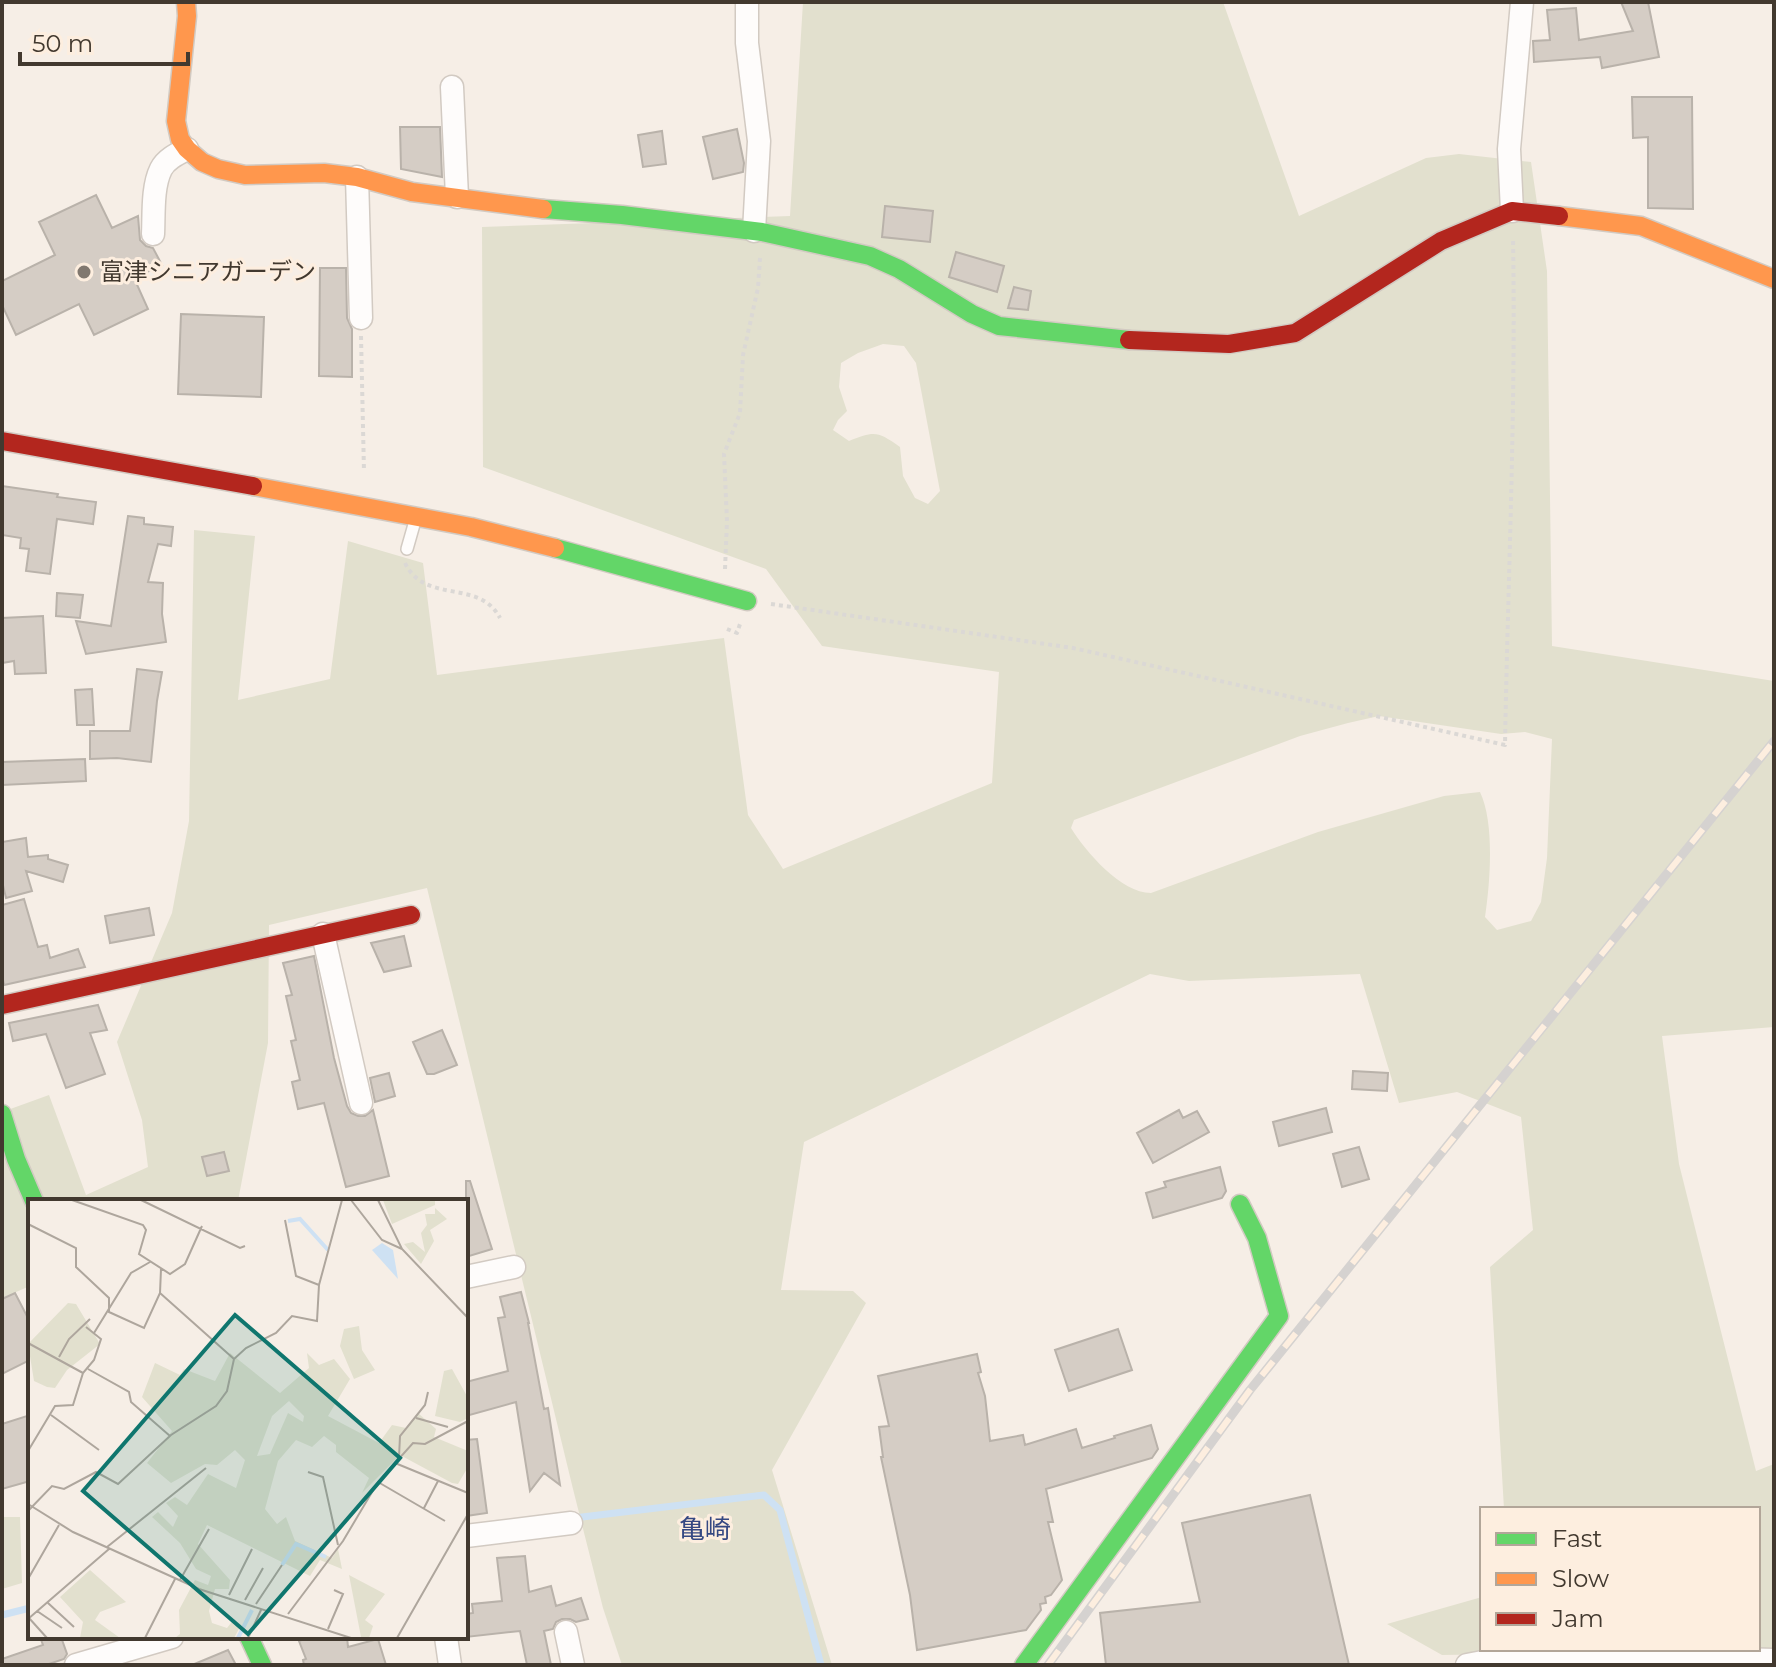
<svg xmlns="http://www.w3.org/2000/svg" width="1776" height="1667" font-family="Montserrat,'Noto Sans JP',sans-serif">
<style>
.green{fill:#e2e0ce;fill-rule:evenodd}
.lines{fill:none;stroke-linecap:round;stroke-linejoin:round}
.stream{stroke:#cee1f3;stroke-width:7}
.building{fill:#d5cdc5;stroke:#b9b2aa;stroke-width:2}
.lane-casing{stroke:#d2cac2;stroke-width:14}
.street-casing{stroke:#d2cac2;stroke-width:25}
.fast-casing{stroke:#d2cac2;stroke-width:21}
.slow-casing{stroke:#d2cac2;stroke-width:21}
.jam-casing{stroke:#d2cac2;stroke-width:21}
.path{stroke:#dbd8d5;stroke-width:4;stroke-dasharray:4 4;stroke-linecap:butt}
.lane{stroke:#fefcfb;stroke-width:11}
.street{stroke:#fefcfb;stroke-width:22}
.fast{stroke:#63d668;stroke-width:18}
.slow{stroke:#ff974d;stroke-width:18}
.jam{stroke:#b3261e;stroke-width:18}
.rail-casing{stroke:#d5d2d0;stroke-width:9}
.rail{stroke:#fdeedf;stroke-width:6;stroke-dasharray:18;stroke-linecap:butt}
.poi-dot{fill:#81786f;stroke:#fdeedf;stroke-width:3}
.labels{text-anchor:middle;stroke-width:6;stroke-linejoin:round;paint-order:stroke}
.poi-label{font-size:24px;fill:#42392f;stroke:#fdeedf;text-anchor:start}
.neighbourhood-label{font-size:26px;fill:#354882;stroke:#fdeedf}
.inset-river{fill:none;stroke:#cee1f3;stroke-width:4}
.inset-road{fill:none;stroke:#aea69d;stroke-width:2}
.view{fill:#0f766e;fill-opacity:0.15;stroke:#0f766e;stroke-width:4}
.inset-edge{fill:none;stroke:#42392f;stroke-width:4}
</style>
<rect width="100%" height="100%" fill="#f6eee6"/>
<!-- green -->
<path class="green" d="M803,2H1223L1299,216L1426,158L1459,154L1531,162L1547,271L1552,646L1774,681V1027L1662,1036L1679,1164L1756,1471L1774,1464V1650L1442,1655L1387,1624L1482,1597V1649H1758V1509H1504L1490,1267L1533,1230L1521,1117L1457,1092L1399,1103L1360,974L1189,981L1150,974L804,1142L781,1290L853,1291L866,1303L772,1470L832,1665H622L603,1608L573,1489L427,888L269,925L268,1043L238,1201H30V1286L2,1298V1112L49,1095L86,1195L148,1167L142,1120L117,1042L172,913L189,821L194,530L255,536L238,700L330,679L348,541L423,563L437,675L724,638L748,815L783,869L992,783L999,672L822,646L766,569L483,467L482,227L790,216ZM883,344L904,346L916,363L940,491L928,504L915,498L903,476L900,447C877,431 875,431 849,441L833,430L838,420L847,411L839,387L841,363L858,353ZM1379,716L1501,734L1525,732L1552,739L1547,858L1541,902L1531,921L1497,930L1485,917C1490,884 1495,823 1480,792L1444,796L1318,832L1151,893C1121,893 1086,852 1071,828L1074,820L1300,736L1348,723Z
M2,1517H20L22,1583L2,1589Z"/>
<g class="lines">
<!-- stream -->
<path class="stream" d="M574,1518L764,1495L780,1510L821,1665
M2,1615L30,1608"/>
</g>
<!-- building -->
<path class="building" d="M1621,2H1648L1659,57L1602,68L1600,57L1534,62L1533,41L1550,40L1547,10L1576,8L1579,40L1633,31Z
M1632,97H1692L1693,209L1648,208V137L1633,138Z
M400,127H440L442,177L401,169Z
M737,129L744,163L743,172L713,179L703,137Z
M662,131L666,164L643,167L638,135Z
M96,195L112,228L138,216L140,240L146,246L153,248L162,265L134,278L148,309L94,335L79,304L16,335L2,305V281L55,255L39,222Z
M885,206L933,211L930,242L882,237Z
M956,252L1004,266L997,292L949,277Z
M320,268H346L347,318L352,329V377L319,376Z
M1014,287L1031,291L1028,310L1008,308Z
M181,314L264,317L261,397L178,394Z
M2,486L58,494L57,497L96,502L93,524L57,519L50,574L26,571L29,549L20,548L21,538L2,535Z
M128,516L144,518V524L173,527L171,546L158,544L148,582L163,583L162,614L166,642L86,654L76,621L111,626Z
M57,593L83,595L80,618L56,616Z
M43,616L46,673L15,674L14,661L2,663V618Z
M137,669L162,672L157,701L151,762L117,758L90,759V731H130Z
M92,689L94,725H77L75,690Z
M85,759L86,781L2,785V762Z
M26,838L28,857L48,855V859L68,865L63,882L26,871L32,891L6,898L2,881V842Z
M24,899L38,947L47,945L50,958L78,949L85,967L4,985L2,975V905Z
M149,908L154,935L110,943L105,916Z
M404,936L411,966L384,972L371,943Z
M314,956L334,1058L347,1106L351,1113L358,1116H365L373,1110L389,1176L346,1187L324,1103L298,1109L292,1082L300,1080L291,1041L296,1040L286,996L292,995L283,963Z
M98,1005L107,1030L90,1033L105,1074L66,1088L46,1034L13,1041L9,1023Z
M442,1030L457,1065L434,1074H427L413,1042Z
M1353,1071L1388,1073L1387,1091L1352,1089Z
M389,1073L395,1096L375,1102L370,1078Z
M1326,1108L1332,1132L1279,1146L1273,1122Z
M1179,1110L1183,1118L1197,1111L1209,1132L1153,1163L1137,1133Z
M1359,1147L1369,1179L1342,1187L1333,1154Z
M224,1152L229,1171L207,1176L202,1157Z
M1220,1167L1226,1191L1222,1198L1153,1218L1146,1193L1166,1187L1164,1182Z
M466,1181H470L492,1249L466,1257Z
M521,1292L529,1323H528L544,1409L548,1408L560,1485L544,1473L530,1491L516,1402L466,1416V1382L508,1371L498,1318L505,1317L500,1297Z
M15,1293L30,1322V1360L2,1374V1299Z
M1118,1329L1132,1370L1069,1391L1055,1350Z
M977,1354L981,1372L978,1373L985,1396L990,1441L1023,1435L1025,1445L1076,1429L1082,1448L1115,1438L1114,1436L1151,1425L1158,1449L1152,1458L1046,1489L1053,1522H1048L1062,1580L1051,1595L1045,1597L1046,1603L1040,1604L1041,1610L1026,1630L917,1650L910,1595L881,1457H883L879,1427L889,1426L878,1376Z
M30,1415V1481L2,1489V1424Z
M477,1439L487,1513L466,1516V1440Z
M1310,1495L1349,1665H1106L1100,1613L1200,1602L1182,1523Z
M525,1556L529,1592L551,1586L556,1606L581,1598L588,1619L576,1622L570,1619H562L556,1622L553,1629L544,1631L551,1665H527L520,1631L466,1637V1614L473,1613L472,1604L502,1601L497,1558Z
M40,1637H61L67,1654L64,1659L46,1665H2V1659L43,1645Z
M309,1637H347L348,1647L378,1639L386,1665H304L303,1660L306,1659L299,1641Z
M228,1650L236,1665H192Z"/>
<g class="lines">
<defs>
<path id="lane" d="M407,549L415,521"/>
<path id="street" d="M747,2V43L759,141L754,231
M452,87L457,197
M357,177L361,318
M1512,211L1509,149L1522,2
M153,234C154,215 152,187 161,169C166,159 177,154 187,149
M323,934L361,1103
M466,1277L514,1267
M466,1536L571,1523
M566,1632L573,1665
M446,1637L450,1665
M76,1665L172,1637
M1467,1665L1530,1653L1774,1660"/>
<path id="fast" d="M543,209L622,215L762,232L870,256L899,269L972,314L999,326L1129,340
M555,548L747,601
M2,1114L16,1159L34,1201
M249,1637L262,1665
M1024,1665L1279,1316L1257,1238L1240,1204"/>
<path id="slow" d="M186,2L187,16L176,121L180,139L187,149L202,162L218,169L245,175L324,173L357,177L412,192L543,209
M1559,216L1641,226L1774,279
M253,486L471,527L555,548"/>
<path id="jam" d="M1129,340L1229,344L1295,333L1441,241L1512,211L1559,216
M2,441L253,486
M2,1005L411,915"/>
</defs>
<!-- lane casing -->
<use href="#lane" class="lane-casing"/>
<!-- street casing -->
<use href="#street" class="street-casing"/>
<!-- fast casing -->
<use href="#fast" class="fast-casing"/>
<!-- slow casing -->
<use href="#slow" class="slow-casing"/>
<!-- jam casing -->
<use href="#jam" class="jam-casing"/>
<!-- path -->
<path class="path" d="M361,336L364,472
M405,563C425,605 479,578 500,618
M725,569L727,521L724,454L740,413L743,355L758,288L760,258
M771,604L1073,648L1505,745C1508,576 1516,407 1513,238
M727,629L737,633L740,624"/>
<!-- lane -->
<use href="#lane" class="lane"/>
<!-- street -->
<use href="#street" class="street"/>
<!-- fast -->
<use href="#fast" class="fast"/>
<!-- slow -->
<use href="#slow" class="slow"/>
<!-- jam -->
<use href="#jam" class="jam"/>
<defs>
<path id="rail" d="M1048,1665L1250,1390L1774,741"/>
</defs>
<!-- rail casing -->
<use href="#rail" class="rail-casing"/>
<!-- rail -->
<use href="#rail" class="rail"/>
</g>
<!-- markers -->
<circle class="poi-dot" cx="84" cy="272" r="8"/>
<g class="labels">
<!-- poi labels -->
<g class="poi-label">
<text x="100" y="280">富津シニアガーデン</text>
</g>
<!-- neighbourhood labels -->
<g class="neighbourhood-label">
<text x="705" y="1538">亀崎</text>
</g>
</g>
<!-- overview -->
<g transform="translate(28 1199)">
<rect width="440" height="440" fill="#f6eee6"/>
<path d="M355,1H407V6L364,25ZM407,9L419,20L402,31L406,42L393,65L376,45L385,43L397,53L393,34L399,26L397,15H407ZM40,104L48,105L72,145L39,171L27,189L19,188L6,182L0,145ZM331,127L334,151L347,171L326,180L312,147L316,130ZM202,154L252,194L281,169L279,154L291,166L306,160L322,180L300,217L351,244L364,226L378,229L390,214L408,230L406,238L440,252V268L430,285L424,284L372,256L334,294L341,279L308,253V246L296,237L284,248L268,241L250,262L237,310L249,325L258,318L267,342L304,359L310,350L314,370L292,361L282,377L179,326L170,345L202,381L201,390H187L181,412L184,424L199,429L206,420L213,426L206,439H147L152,435L151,411L167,381L180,386L183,377L168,370L152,344L124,318L130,313L145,328L150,317L138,304L147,298L159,306L180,275L208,289L217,261L207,251L189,266L177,265L143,284L119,264L144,232L114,198L127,164L152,176L156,170L187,182ZM261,202L276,217L275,223L260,214L242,255L229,257L244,217ZM424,170L440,199V219L432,223L407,217L416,172ZM62,371L98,403L72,413L67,421L92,439H52L55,423L32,398ZM321,376L357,395L337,421L345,427L341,439L333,438Z" fill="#e2e0ce" fill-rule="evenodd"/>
<path d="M354,44L365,51L370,80L344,51Z" fill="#cee1f3"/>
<path class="inset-river" d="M260,22L272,20L300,51M254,366L268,345L298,358M210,439L224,411"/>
<path class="inset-road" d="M44,1L115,26L118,31L111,55L142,75L157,65L174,27M113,1L212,49L217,47M323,1L354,41L374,50M350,1L374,50L440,119M257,21L268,77L291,86M0,25L48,49V68L81,99V113L116,129L132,94L133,70M132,94L206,160M66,134L103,74L122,63M0,144L55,174M31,158L41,140L62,120M60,170L101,193L103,203L142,237M23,216L71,251M388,219L420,228M0,252L27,207L45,206L55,174L66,161L73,140L58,128M371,258L372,237L397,206L400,193M367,264L440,294M280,273L295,278L310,346M350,283L417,322M0,305L45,333L171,390L323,439M396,309L410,282M0,312L24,287L36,290L68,273L90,285L143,236L188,207L199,192L206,160L218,149L248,134L264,117L289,122L291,86L314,1M79,348L178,269M0,380L31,326M152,381L181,330M201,396L224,350M217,401L235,369M20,404L46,428M228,405L254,366M9,412L34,429M260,415L315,342L350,283L385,244L397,245L440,222M1,419L19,439M0,420L81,350M300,430L315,395L306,391M117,439L147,380M220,439L233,411M369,439L440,315"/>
<path class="view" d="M207,116L372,259L220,435L55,292Z"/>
<rect width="440" height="440" class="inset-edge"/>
</g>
<!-- border -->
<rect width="1776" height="1667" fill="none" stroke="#42392f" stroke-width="8"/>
<!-- legend -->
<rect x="1480" y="1507" width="280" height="144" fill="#fdeedf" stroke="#b2a699" stroke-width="2"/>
<rect x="1496" y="1533" width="40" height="12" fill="#63d668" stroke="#b2a699" stroke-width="2"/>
<text x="1552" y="1547" font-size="24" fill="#42392f">Fast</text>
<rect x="1496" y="1573" width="40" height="12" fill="#ff974d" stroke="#b2a699" stroke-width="2"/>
<text x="1552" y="1587" font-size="24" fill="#42392f">Slow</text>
<rect x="1496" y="1613" width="40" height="12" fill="#b3261e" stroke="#b2a699" stroke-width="2"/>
<text x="1552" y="1627" font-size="24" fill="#42392f">Jam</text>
<!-- scale -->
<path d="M20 52v12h168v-12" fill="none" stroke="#42392f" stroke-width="4"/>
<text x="32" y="52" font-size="24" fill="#42392f" stroke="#fdeedf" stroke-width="6" paint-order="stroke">50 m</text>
</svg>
